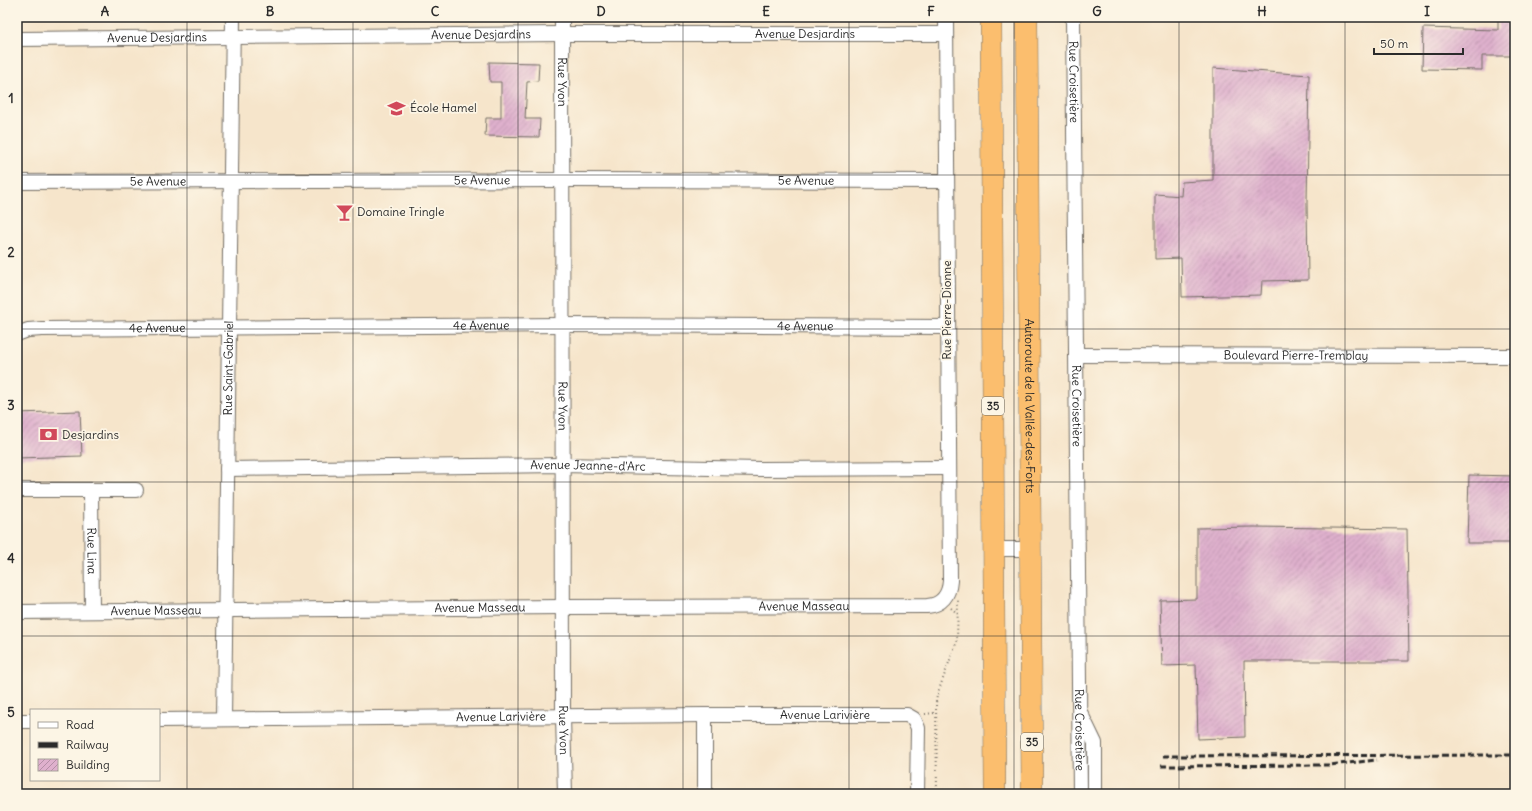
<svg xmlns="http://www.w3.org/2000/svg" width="1532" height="811" font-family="Delius,sans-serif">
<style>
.building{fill:url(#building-hatch)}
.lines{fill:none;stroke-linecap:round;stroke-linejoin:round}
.minor-casing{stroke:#726c63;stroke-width:16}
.highway-casing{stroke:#726c63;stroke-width:22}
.path{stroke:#726c63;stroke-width:2;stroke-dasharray:1 3;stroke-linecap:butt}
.minor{stroke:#fff;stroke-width:14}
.highway{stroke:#fbbe6e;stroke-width:21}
.rail{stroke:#2b2b2b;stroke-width:3;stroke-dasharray:6 3;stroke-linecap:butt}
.grid{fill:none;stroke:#2b2b2b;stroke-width:1;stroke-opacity:0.55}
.labels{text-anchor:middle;stroke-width:3.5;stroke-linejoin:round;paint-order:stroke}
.shield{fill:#fcf5e5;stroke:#6a6863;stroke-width:1}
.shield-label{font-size:11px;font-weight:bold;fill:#2b2b2b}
.street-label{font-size:12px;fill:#2b2b2b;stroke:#fcf5e5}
.poi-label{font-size:12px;fill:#2b2b2b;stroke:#fcf5e5;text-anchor:start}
.neatline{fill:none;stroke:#2b2b2b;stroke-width:1.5}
.grid-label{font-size:13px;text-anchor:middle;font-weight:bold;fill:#2b2b2b}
</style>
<defs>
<pattern id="building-hatch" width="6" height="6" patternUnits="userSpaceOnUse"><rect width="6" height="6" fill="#dfb0cd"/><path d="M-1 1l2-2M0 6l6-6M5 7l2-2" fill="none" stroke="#b58fa7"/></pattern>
</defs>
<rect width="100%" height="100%" fill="#fcf5e5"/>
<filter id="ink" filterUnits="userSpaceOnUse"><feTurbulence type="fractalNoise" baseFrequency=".025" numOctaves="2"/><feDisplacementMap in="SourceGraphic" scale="8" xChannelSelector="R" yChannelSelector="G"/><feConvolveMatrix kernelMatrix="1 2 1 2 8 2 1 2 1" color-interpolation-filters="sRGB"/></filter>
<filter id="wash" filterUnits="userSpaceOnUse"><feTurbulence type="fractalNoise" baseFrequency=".012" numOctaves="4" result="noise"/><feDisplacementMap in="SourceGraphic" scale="16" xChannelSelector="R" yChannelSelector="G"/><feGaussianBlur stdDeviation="0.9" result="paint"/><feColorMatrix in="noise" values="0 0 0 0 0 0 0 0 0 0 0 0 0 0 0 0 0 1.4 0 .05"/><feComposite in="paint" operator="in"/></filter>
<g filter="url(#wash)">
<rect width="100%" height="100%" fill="#f6e5cb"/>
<g id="blocks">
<!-- building -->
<path class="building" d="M1498,17H1515V56H1482V70L1422,69L1423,28L1498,30Z
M489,62L539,63L538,81L527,82L525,119H540L539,137L485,136L486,118H501V82H490Z
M1213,68L1309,75L1307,203L1308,280L1262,281L1261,295L1182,297L1181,258L1155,259V194L1181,196L1182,182L1213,180Z
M80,411L82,456L17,458V413Z
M1469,475L1515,476V543H1467Z
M1253,527L1407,529L1409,661H1244L1245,737L1198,739L1196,665L1162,666L1160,600L1197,599V528Z"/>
</g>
</g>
<g filter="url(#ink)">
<use href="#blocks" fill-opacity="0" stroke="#726c63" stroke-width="1"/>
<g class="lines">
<defs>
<g id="minor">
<path id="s1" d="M562,17L563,716L565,794"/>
<path id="s2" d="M1073,17L1080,794"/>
<path id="s3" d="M17,39L562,34H946"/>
<path id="s4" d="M17,182L562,180L947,181"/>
<path id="s5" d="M17,334L28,330L42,329L562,325L947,327"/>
<path id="s6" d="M1076,355L1515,356"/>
<path id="s7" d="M227,469L562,465L760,469L948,468"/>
<path d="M17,490H136"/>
<path id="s8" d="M91,490L92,611"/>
<path d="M994,549H1031"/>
<path id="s9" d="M17,612L562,607L927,606C942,605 949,595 950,581L946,17"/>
<path d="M1081,714L1095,743V794"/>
<path id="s10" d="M224,719L233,17"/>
<path id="s11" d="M159,720L705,715H907L914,719L918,728L917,794"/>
<path d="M17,721H31"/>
<path d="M705,794V715"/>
</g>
<g id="highway">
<path d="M991,17L995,794"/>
<path id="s12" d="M1027,17L1032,794"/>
</g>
</defs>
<!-- minor casing -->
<use href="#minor" class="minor-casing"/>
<!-- highway casing -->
<use href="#highway" class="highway-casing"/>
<!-- path -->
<path class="path" d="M951,608L958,614
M925,714L935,713
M937,794L936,703L937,695L957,641L958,600"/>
<!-- minor -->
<use href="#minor" class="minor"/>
<!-- highway -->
<use href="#highway" class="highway"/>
<!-- rail -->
<path class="rail" d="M1163,756L1515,755
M1161,766L1329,765L1377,760"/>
</g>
</g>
<!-- grid -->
<path class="grid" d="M187,17V794M353,17V794M518,17V794M683,17V794M849,17V794M1014,17V794M1179,17V794M1345,17V794M17,175H1515M17,329H1515M17,482H1515M17,636H1515"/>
<!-- icons -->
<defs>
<symbol id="school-bare" viewBox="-9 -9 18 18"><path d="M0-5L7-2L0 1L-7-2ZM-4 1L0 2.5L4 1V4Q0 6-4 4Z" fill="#d1495b" stroke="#fcf5e5" stroke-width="2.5" paint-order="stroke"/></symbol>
<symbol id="bar-bare" viewBox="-9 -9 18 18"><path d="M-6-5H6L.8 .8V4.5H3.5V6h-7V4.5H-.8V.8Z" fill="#d1495b" stroke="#fcf5e5" stroke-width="2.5" paint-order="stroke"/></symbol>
<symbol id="bank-bare" viewBox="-9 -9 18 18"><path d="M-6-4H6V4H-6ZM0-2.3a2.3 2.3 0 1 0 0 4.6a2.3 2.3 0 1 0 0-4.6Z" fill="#d1495b" stroke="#fcf5e5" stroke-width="2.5" paint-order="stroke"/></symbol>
</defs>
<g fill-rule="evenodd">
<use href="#school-bare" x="384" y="96" width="25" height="25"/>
<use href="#bar-bare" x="332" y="200" width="25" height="25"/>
<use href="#bank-bare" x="36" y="422" width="25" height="25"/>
</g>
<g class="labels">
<!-- shield labels -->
<g class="shield">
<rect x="982" y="397" width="22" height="18" rx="3"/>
<rect x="1021" y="733" width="22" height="18" rx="3"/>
</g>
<g class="shield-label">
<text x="993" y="410">35</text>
<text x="1032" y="746">35</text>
</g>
<!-- street labels -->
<g class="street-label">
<text dy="4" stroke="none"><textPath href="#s3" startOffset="788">Avenue Desjardins</textPath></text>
<text dy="4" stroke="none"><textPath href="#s3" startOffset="464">Avenue Desjardins</textPath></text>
<text dy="4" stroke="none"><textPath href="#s3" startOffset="140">Avenue Desjardins</textPath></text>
<text dy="4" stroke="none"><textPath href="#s1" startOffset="65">Rue Yvon</textPath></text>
<text dy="4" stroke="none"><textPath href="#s2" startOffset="65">Rue Croisetière</textPath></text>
<text dy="4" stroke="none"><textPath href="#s4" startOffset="465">5e Avenue</textPath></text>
<text dy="4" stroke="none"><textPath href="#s4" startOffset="141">5e Avenue</textPath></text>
<text dy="4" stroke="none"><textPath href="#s4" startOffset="789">5e Avenue</textPath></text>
<text transform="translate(947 310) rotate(-90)" y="4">Rue Pierre-Dionne</text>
<text dy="4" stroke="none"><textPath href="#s5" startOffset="465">4e Avenue</textPath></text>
<text dy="4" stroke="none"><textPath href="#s5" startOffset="141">4e Avenue</textPath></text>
<text dy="4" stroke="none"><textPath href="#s5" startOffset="789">4e Avenue</textPath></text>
<text dy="4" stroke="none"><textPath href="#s6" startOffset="220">Boulevard Pierre-Tremblay</textPath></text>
<text dy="4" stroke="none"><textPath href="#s10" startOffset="351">Rue Saint-Gabriel</textPath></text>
<text dy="4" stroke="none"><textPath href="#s2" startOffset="389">Rue Croisetière</textPath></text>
<text dy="4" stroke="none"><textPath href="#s1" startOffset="389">Rue Yvon</textPath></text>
<text dy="4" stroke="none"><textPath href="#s12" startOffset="389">Autoroute de la Vallée-des-Forts</textPath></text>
<text dy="4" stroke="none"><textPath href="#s7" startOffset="361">Avenue Jeanne-d'Arc</textPath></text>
<text dy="4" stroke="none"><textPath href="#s8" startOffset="61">Rue Lina</textPath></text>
<text dy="4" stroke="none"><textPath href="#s9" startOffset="787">Avenue Masseau</textPath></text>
<text dy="4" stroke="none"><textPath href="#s9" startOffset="463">Avenue Masseau</textPath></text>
<text dy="4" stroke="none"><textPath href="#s9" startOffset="139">Avenue Masseau</textPath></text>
<text dy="4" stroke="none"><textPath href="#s11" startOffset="666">Avenue Larivière</textPath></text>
<text dy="4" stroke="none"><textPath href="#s11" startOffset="342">Avenue Larivière</textPath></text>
<text dy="4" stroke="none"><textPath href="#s2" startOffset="713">Rue Croisetière</textPath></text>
<text dy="4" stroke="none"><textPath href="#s1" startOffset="713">Rue Yvon</textPath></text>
</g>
<!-- poi labels -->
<g class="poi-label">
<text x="410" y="112">École Hamel</text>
<text x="357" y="216">Domaine Tringle</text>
<text x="62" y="439">Desjardins</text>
</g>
</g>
<!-- margin -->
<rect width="1532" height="811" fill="none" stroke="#fcf5e5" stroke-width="44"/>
<!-- legend -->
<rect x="30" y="709" width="130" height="72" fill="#fcf5e5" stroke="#a8a49b"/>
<rect x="38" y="722" width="20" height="6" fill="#ffffff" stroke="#a8a49b"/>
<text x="66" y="729" font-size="12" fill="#2b2b2b">Road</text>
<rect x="38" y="742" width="20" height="6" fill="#2b2b2b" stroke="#a8a49b"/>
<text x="66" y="749" font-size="12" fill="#2b2b2b">Railway</text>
<rect x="38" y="759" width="20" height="12" fill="url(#building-hatch)" stroke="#a8a49b"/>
<text x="66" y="769" font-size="12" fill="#2b2b2b">Building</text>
<!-- scale -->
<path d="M1374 48v6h89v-6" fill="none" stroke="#2b2b2b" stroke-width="2"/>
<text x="1380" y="48" font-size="12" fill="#2b2b2b" stroke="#fcf5e5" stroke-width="3" paint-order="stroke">50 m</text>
<rect x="22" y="22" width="1488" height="767" class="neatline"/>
<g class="grid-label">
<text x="105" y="16">A</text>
<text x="270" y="16">B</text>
<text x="435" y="16">C</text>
<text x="601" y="16">D</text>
<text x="766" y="16">E</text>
<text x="931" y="16">F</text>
<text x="1097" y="16">G</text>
<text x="1262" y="16">H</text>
<text x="1427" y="16">I</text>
<text x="11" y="103">1</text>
<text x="11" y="257">2</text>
<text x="11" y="410">3</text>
<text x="11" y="563">4</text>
<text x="11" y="717">5</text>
</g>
</svg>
